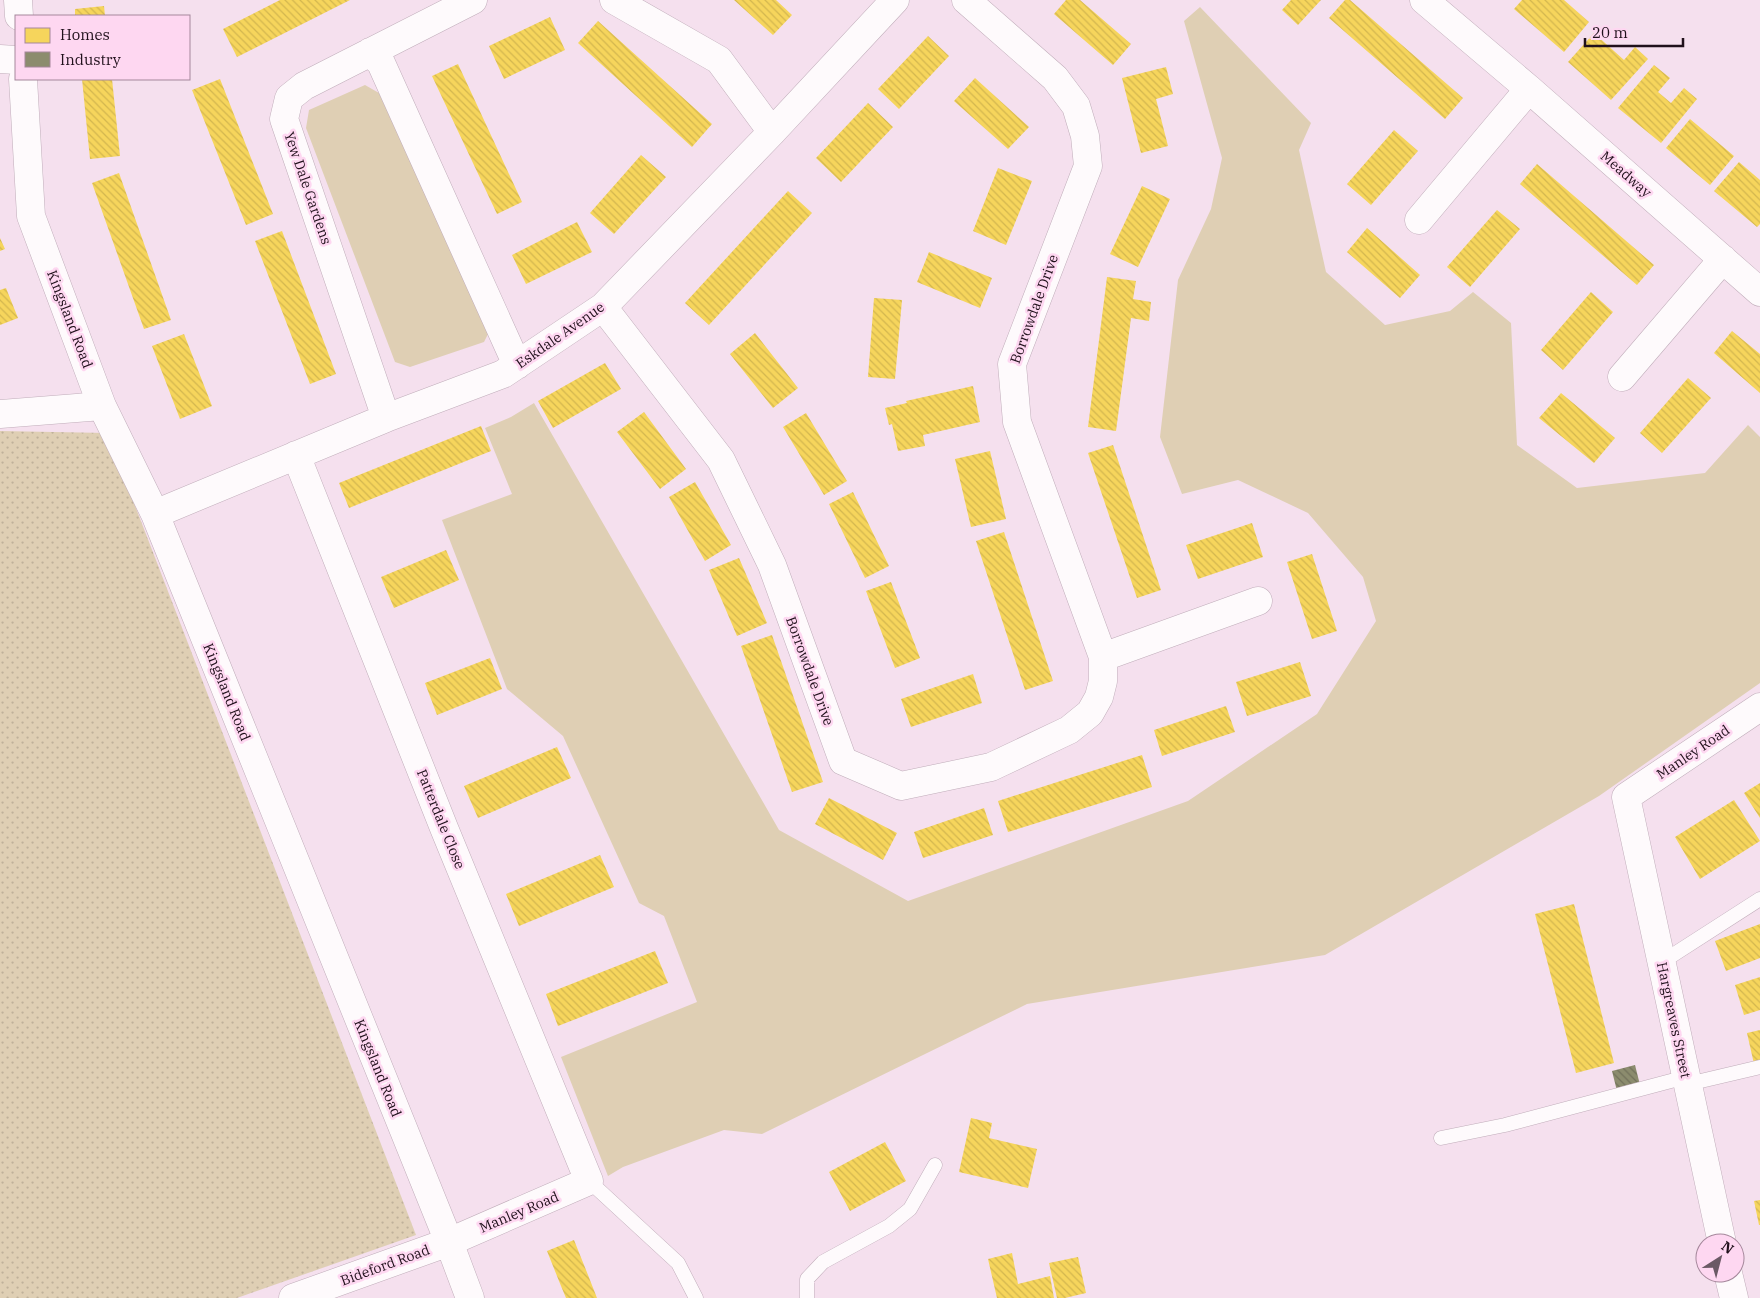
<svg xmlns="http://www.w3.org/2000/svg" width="1760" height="1298" font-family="'IBM Plex Serif',serif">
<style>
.grass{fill:#dfcfb4}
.park{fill:url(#park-dots)}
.homes{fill:url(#homes-back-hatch)}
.industry{fill:url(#industry-back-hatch)}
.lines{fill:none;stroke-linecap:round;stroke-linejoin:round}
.lane-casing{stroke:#c0adba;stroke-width:15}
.street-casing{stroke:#c0adba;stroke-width:29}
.lane{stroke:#fefafc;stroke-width:14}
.street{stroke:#fefafc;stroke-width:28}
.labels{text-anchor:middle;stroke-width:5;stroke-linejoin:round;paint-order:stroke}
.street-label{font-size:14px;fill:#20101b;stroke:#fed7f1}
</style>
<defs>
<pattern id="park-dots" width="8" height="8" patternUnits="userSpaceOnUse" patternTransform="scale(1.25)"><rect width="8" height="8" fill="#dfcfb4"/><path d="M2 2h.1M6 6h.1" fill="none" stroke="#bfb19a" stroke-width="1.8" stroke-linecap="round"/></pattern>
<pattern id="homes-back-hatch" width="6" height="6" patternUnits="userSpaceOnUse" patternTransform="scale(1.25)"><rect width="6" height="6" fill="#f6d55c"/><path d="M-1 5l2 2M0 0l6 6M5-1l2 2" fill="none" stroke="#d3b64f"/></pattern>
<pattern id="industry-back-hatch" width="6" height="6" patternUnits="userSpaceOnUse" patternTransform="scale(1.25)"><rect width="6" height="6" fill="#8c8c6e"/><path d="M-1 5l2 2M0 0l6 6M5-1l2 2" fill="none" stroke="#72715a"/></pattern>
</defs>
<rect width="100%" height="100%" fill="#f5e0ee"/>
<!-- grass -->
<path class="grass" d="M1200,7L1311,123L1299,150L1326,272L1385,325L1450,311L1473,292L1511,323L1517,445L1577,488L1705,473L1748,425L1760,437V683L1599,796L1325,955L1027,1004L762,1134L724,1130L623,1167L608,1176L561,1057L697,1002L664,916L639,903L563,736L507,689L442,520L512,494L485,428L511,417L534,403L779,830L908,901L1188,801L1317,714L1376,621L1363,577L1308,513L1238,480L1182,494L1160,437L1178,280L1211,209L1222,158L1184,21Z
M365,85L379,93L489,332L484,342L410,367L395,362L306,128L309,110Z"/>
<!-- park -->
<path class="park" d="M0,431L107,433L416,1235L237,1298H0Z"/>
<!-- homes -->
<path class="homes" d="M280,0H350L237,57L223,29Z
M734,0H776L792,15L773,35Z
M1066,0H1080L1131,44L1113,65L1054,14Z
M1291,0H1321L1298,25L1282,10Z
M1345,0H1350L1463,98L1445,119L1329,18Z
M1522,0H1564L1589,22L1564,52L1514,9Z
M104,6L105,16H75V9Z
M550,17L565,50L504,79L489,46Z
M598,21L712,124L692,147L578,43Z
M1594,33L1624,60L1635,47L1648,59L1611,100L1568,62Z
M928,36L949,56L899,109L878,89Z
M458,64L522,202L497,214L432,76Z
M1654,65L1670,78L1658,92L1671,103L1684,88L1697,99L1661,143L1618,108Z
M1166,67L1173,94L1156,99L1168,146L1141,153L1122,78Z
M975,78L1029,127L1008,149L954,101Z
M82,79H112L120,156L90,159Z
M220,79L273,214L246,225L192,90Z
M868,103L893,127L841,182L816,158Z
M1690,119L1734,156L1710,185L1666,148Z
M1394,130L1418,151L1371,205L1347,184Z
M641,155L666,177L614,234L590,213Z
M1739,162L1760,180V224L1757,227L1714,191Z
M1537,164L1654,265L1637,285L1520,184Z
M998,168L1032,181L1006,245L973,231Z
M119,173L171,320L144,329L92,183Z
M1142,186L1170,199L1138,267L1110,254Z
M788,191L812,213L709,325L685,303Z
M1497,210L1520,229L1470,287L1447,267Z
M577,222L592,252L526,284L512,255Z
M1367,228L1420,275L1400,298L1347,252Z
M282,231L336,374L310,384L255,241Z
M0,238L5,249L0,251Z
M929,252L992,278L980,308L917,282Z
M1107,277L1136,281L1133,299L1151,302L1149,321L1131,318L1116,431L1088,427Z
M6,288L18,318L0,325V290Z
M1591,292L1613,312L1563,370L1541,350Z
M874,298L902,300L895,379L868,377Z
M1732,331L1760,354V393L1714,353Z
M755,333L798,388L773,408L730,354Z
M184,334L212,406L180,419L152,346Z
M605,363L621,389L553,428L538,401Z
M1688,378L1711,398L1662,453L1640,433Z
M973,386L980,422L923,435L925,446L898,451L892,424L889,425L885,408L907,403L906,401Z
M1561,393L1615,438L1594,463L1539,418Z
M644,412L686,469L660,489L617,432Z
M806,413L847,481L824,495L783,427Z
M481,426L491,451L349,508L339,483Z
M1113,445L1161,590L1137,598L1088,453Z
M990,451L1006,519L971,527L955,459Z
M695,482L731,545L705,561L669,497Z
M853,492L889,566L865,578L829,504Z
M1252,523L1263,557L1198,579L1186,545Z
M1004,532L1053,681L1025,690L976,541Z
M446,550L459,580L394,608L381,577Z
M1312,554L1337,631L1312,639L1287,562Z
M739,558L767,623L737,636L709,570Z
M891,582L920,658L895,668L866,591Z
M772,635L823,782L792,792L741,646Z
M490,658L502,689L437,715L425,683Z
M1300,662L1311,696L1247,716L1236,682Z
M973,674L982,703L911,727L901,699Z
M1226,706L1235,732L1162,756L1154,730Z
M557,747L571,778L478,818L464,786Z
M1142,755L1152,787L1008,832L998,801Z
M1760,783V818L1744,793Z
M829,798L897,833L883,860L815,824Z
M1734,800L1760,841L1700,879L1675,837Z
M984,808L993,835L923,858L914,832Z
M600,855L614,887L519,926L506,894Z
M1574,904L1614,1063L1576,1073L1535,914Z
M1760,924V958L1726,971L1715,941Z
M655,951L668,983L558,1026L546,994Z
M1760,977V1010L1744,1015L1735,985Z
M1760,1030V1062L1754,1064L1747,1033Z
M971,1118L992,1123L989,1138L1037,1149L1028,1188L959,1172Z
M885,1142L906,1181L850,1211L829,1172Z
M1760,1200V1225H1759L1754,1201Z
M574,1240L588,1275L597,1298H566L561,1286L547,1251Z
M1012,1253L1018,1284L1050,1276L1054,1298H997L988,1259Z
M1078,1257L1086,1293L1065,1298H1057L1049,1263Z"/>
<!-- industry -->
<path class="industry" d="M1635,1065L1640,1085L1617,1091L1612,1071Z"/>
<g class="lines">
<defs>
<path id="lane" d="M1662,962L1760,899
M1688,1084L1760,1067
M1441,1138L1505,1125L1686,1077
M589,1181L678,1263L696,1298
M807,1298V1279L823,1262L889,1226L910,1209L935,1165"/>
<path id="street" d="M18,0L19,16
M614,0L719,60L772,132
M1424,0L1529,89L1760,292
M370,52L381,63L517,365
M0,59L16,60
M23,79L31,216L102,406L155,514L449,1242L470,1298
M1419,220L1529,89
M603,307L721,460L772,565L843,761L901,786L991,767L1069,730L1090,713L1099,697L1103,681V657L1017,422L1012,364L1088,166L1085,136L1076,106L1055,78L966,0
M1622,377L1723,259
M0,414L102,406
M386,418L284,119L289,98L304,86L473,0
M155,514L386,418L503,374L603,307L772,132L895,0
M1103,657L1258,601
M1722,1243L1626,797L1760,707
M1728,1273L1734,1298
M293,1298L449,1242L589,1181L444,828L296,455"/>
</defs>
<!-- lane casing -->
<use href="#lane" class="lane-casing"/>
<!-- street casing -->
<use href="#street" class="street-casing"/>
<!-- lane -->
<use href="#lane" class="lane"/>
<!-- street -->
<use href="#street" class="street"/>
</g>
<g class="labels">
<!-- street labels -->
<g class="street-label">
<text transform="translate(1626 174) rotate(41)" y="5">Meadway</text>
<text transform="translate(308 188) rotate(71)" y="5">Yew Dale Gardens</text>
<text transform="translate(1034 309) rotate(-70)" y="5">Borrowdale Drive</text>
<text transform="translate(70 319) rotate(69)" y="5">Kingsland Road</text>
<text transform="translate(560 335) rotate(-35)" y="5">Eskdale Avenue</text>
<text transform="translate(810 671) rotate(70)" y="5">Borrowdale Drive</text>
<text transform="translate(227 692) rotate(68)" y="5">Kingsland Road</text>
<text transform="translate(1693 752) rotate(-34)" y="5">Manley Road</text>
<text transform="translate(441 819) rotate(68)" y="5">Patterdale Close</text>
<text transform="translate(1674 1020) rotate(78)" y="5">Hargreaves Street</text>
<text transform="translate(378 1068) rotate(68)" y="5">Kingsland Road</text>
<text transform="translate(519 1212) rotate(-23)" y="5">Manley Road</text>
<text transform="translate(385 1265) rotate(-20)" y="5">Bideford Road</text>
</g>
</g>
<!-- legend -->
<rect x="15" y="15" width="175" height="65" fill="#fed7f1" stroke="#a5879b"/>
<rect x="25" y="28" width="25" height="15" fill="#f6d55c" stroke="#a5879b"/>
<text x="60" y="40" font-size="15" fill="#20101b">Homes</text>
<rect x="25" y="52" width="25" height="15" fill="#8c8c6e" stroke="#a5879b"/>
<text x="60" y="65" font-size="15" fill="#20101b">Industry</text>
<!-- north arrow -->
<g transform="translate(1720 1258) rotate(36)"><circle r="24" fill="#fed7f1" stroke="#a5879b"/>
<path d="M0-4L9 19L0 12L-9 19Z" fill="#6b5965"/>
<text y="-8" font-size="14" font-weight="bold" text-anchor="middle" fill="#20101b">N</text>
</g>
<!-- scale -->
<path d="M1585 38v8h98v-8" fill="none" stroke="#20101b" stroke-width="2.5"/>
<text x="1592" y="38" font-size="15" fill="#20101b" stroke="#fed7f1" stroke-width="4" paint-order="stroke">20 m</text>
</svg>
